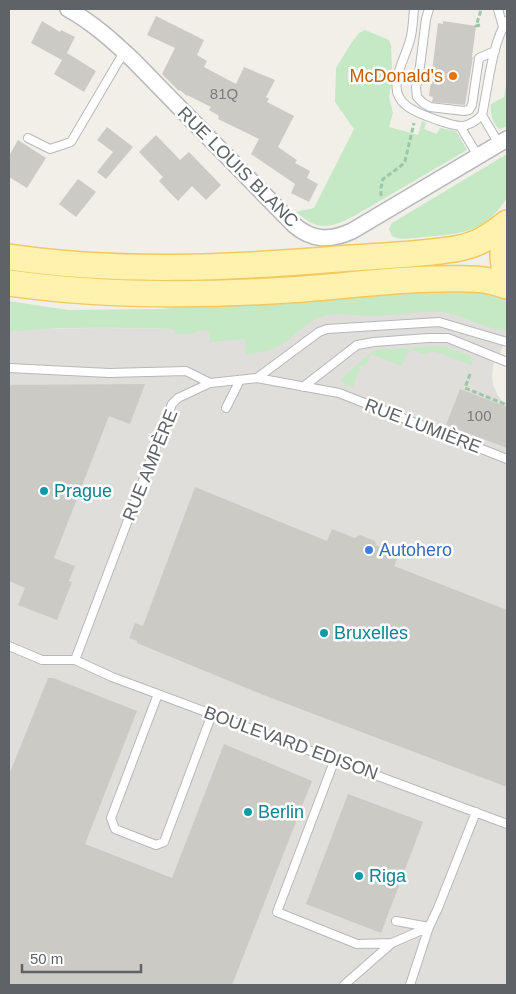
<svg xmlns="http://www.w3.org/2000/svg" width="516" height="994" font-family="Arial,sans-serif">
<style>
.industrial{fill:#e0deda}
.green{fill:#c5e8c5}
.building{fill:#cccac5}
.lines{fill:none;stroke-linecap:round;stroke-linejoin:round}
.service-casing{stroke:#b5b8bc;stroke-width:10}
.minor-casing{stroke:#b5b8bc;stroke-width:18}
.primary-casing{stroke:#f2c960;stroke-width:28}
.path{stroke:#9cc7a9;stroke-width:3;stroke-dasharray:5 2.5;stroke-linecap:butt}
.service{stroke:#fff;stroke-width:8}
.minor{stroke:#fff;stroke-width:15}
.primary{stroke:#fff2af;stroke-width:25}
.food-dot{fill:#e8710a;stroke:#fff;stroke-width:2}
.culture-dot{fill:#0f9aa8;stroke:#fff;stroke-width:2}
.shop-dot{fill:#3f7fe0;stroke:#fff;stroke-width:2}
.labels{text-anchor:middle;stroke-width:5;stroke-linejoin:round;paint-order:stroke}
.number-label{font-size:15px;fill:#7a7d7f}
.food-label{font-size:18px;fill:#c56008;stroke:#fff;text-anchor:end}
.street-label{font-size:18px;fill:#5f6368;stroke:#fff}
.culture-label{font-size:18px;fill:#0d838f;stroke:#fff;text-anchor:start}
.shop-label{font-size:18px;fill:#366cbe;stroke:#fff;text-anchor:start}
</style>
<rect width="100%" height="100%" fill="#f1efe8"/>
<!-- industrial -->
<path class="industrial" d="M454,298L507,319V339L493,366L492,376L493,384L497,394L502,401L507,403V985H9V332L33,329L104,328L173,329Z"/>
<!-- green -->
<path class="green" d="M365,30L389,40L391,46L392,71L391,85L389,97L393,113L389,127L418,135L422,121L426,123L424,129L437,134L440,128L456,131L467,150L354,216C329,229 318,231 296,212L314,208L354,129L335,102L336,68L352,42L359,33Z
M507,80V126L500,129C492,123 490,113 491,104L504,97Z
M507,154V198C502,205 496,213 489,219C471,235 445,235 423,237C412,238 401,241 392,236L389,229L392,223Z
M461,288L504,296L507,299V330C489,330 470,319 452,314C426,307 396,317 369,316C355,316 342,312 327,315C308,319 296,336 279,346C270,351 257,353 246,354L245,339L210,342V337L208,331L200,330C193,335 184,334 176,334L173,329C118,328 63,326 9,332V301L68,310L157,309Z
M437,346L446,347L470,356L473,360L471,365L436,352H432L424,354L409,348L402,366L371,354L366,366L361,364L353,387C347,385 340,383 343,377L374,350Z"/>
<!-- building -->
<path class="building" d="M156,16L204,40L197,55L207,61L204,67L236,84L244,67L275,80L266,97L269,99L267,102L294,116L278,147L297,160L295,163L310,171L307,178L318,184L309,202L291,193L295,184L251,154L259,139L218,119L219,116L209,110L211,107L187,95V96L180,90L179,91L162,74L175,48L147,35Z
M42,21L60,32L61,30L75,37L67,53L96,71L84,92L54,74L62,60L31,43Z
M443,21L476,26L472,57H473L465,105L432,102L433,97L429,96L438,23L443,24Z
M107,127L133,147L106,179L97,172L113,152L97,140Z
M156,135L180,160L189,152L221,185L206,200L192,186L178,201L159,181L163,177L139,152Z
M18,140L46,158L27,188L9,177V156Z
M78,179L96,192L76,217L59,204Z
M145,384L130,424L109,416L54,558L75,566L69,581L72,582L57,620L18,605L25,588L9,581V385Z
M460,389L507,407V448L446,425Z
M195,487L327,541L332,529L355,538L360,535L375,541L376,545L399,554L394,566L507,610V787L266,696L137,643V641L129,638L135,623L143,626Z
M48,678H53L137,711L85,844L172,878L224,744L312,781L232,985H9V775Z
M348,794L423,822L381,933L306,904Z"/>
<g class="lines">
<defs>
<path id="service" d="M414,9C413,18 413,27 411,36C408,51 399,65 397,80C392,107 421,114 440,121C458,127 467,130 482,115C488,88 492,42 507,21
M429,9L426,19L419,74L416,87L417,97L423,103L430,107L464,111L469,110L472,105L479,58L495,51
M498,9L503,27
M482,115L499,144
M460,126L478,156
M28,138L50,149L71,142L124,52
M9,368L109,373L186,371L210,383
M257,378L319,332L327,329L439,322L507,342
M303,387L357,345L374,342L428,338H448L507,362
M226,408L240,380
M9,646L42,660H75L112,677L507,824
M75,660L172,404L178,398L210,383L257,378L339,393L507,459
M158,694L111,818L115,829L156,845L164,842L212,714
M335,759L277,912L357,944L392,943
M396,921L429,927L410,985
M344,985L392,943L429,927L438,908L476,812"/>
<path id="minor" d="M68,9C93,23 113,41 134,61L294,225C313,241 330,241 352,231L507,139"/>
<path id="primary" d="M507,227C502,244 501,260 507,277
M9,257C118,273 228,268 338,259C377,256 416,255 455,249C478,245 489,237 507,223
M9,283C101,296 196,296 289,290C337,287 385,280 433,279C461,279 480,276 507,286"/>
</defs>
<!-- service casing -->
<use href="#service" class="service-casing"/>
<!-- minor casing -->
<use href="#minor" class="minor-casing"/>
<!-- primary casing -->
<use href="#primary" class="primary-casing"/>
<!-- path -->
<path class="path" d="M480,25L476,26L481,10
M381,196V188L383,179L401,166L405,161L414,123
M470,374L465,388L507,405"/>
<!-- service -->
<use href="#service" class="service"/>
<!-- minor -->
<use href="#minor" class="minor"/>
<!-- primary -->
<use href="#primary" class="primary"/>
</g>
<!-- markers -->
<circle class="food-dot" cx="453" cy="76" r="5"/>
<g class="culture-dot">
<circle cx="44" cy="491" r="5"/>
<circle cx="324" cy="633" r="5"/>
<circle cx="248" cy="812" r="5"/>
<circle cx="359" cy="876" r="5"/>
</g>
<circle class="shop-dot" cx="369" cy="550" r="5"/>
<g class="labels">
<!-- number labels -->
<g class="number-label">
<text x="224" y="99">81Q</text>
<text x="479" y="421">100</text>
</g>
<!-- food labels -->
<g class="food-label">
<text x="443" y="82">McDonald's</text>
</g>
<!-- street labels -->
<g class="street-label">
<text transform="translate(238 167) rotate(45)" y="6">RUE LOUIS BLANC</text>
<text transform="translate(423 426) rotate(21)" y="6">RUE LUMIÈRE</text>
<text transform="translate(150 465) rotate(-68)" y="6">RUE AMPÈRE</text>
<text transform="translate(291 743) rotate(20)" y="6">BOULEVARD EDISON</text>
</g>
<!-- culture labels -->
<g class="culture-label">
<text x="54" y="497">Prague</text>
<text x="334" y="639">Bruxelles</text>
<text x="258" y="818">Berlin</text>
<text x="369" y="882">Riga</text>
</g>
<!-- shop labels -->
<g class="shop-label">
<text x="379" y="556">Autohero</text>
</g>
</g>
<!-- border -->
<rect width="516" height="994" fill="none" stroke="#5f6368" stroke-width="20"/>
<!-- scale -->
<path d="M22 964v8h119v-8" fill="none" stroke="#5f6368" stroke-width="2.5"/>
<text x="30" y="964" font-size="15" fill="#5f6368" stroke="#ffffff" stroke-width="4" paint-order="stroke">50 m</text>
</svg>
